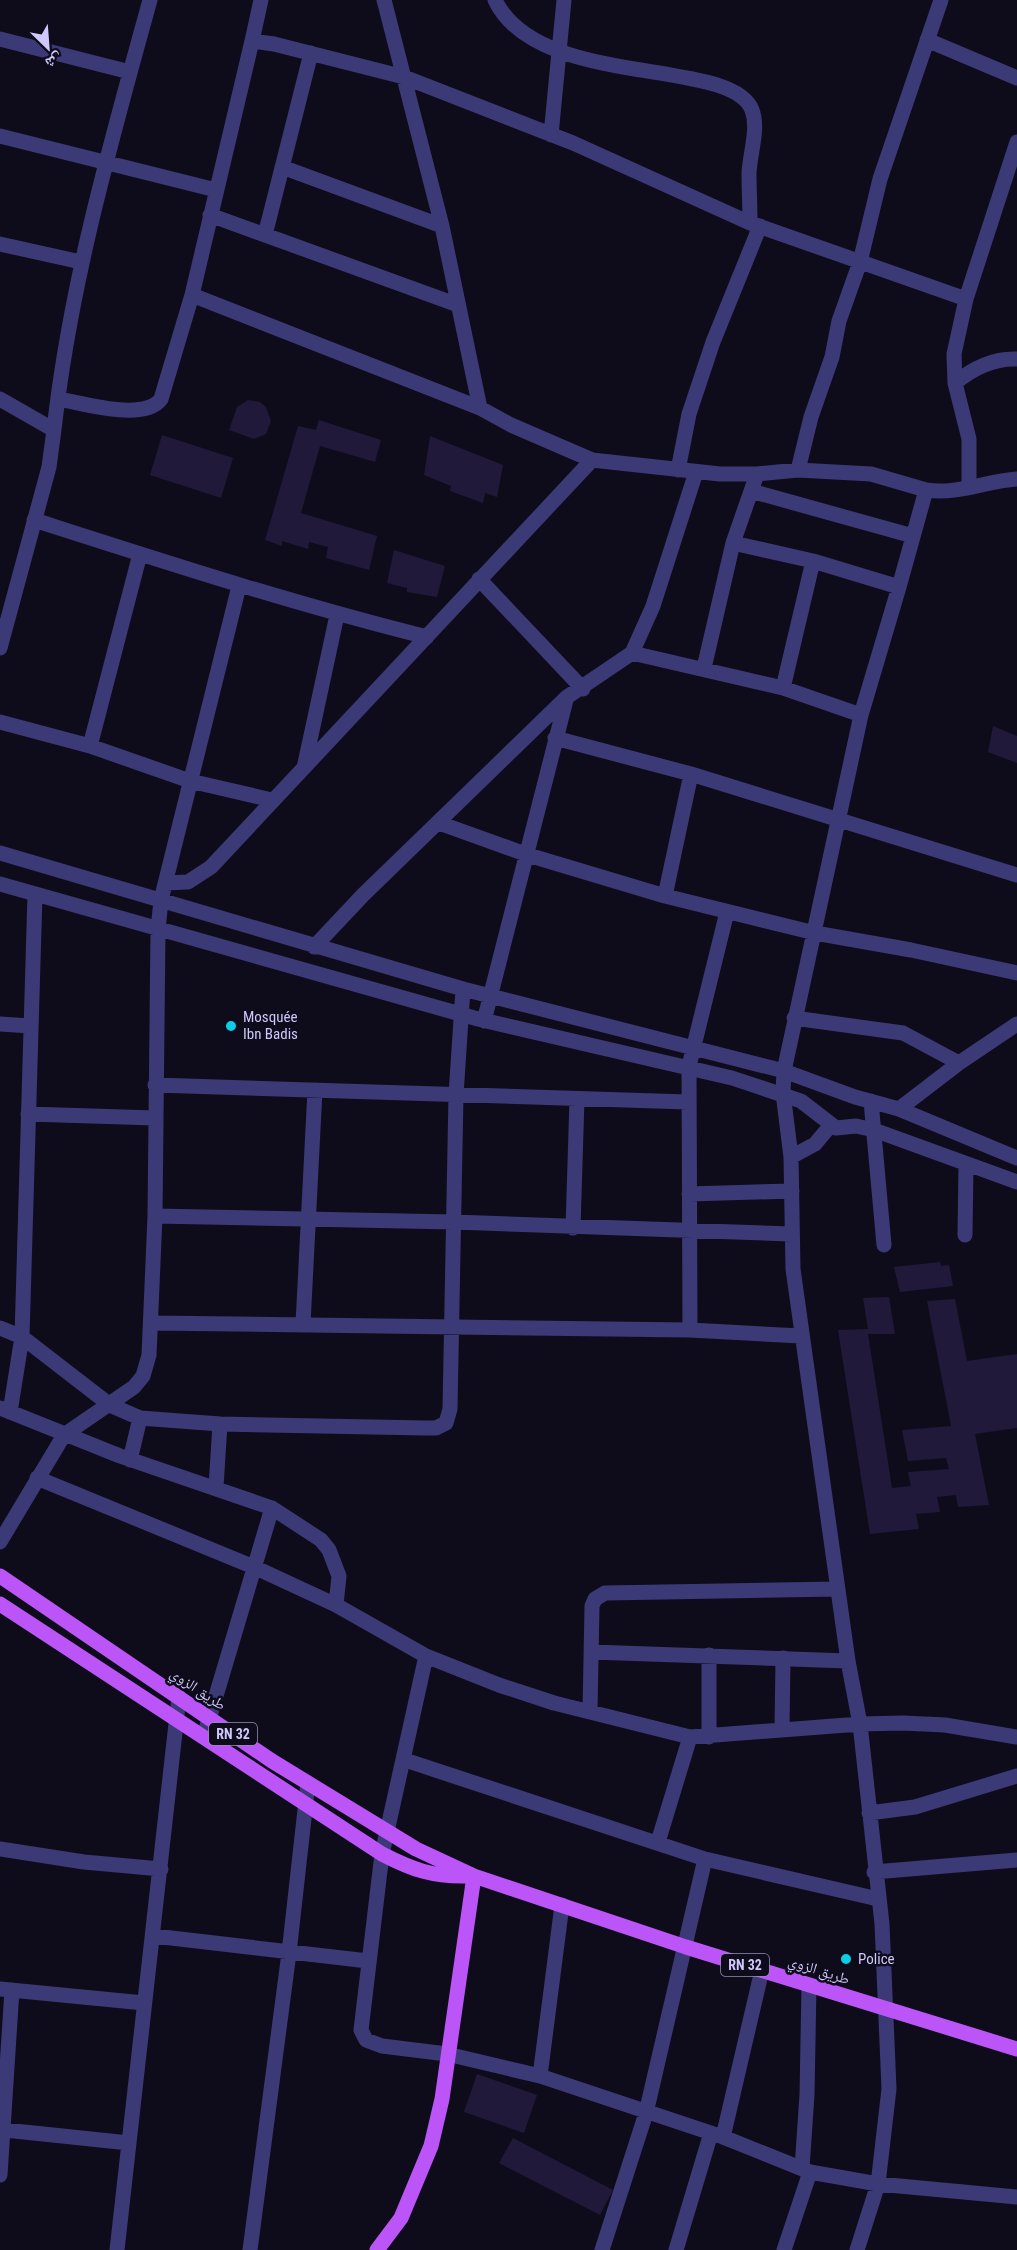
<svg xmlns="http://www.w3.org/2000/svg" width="1017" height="2250" font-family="'Roboto Condensed','Noto Naskh Arabic',sans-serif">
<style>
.building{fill:#20193a}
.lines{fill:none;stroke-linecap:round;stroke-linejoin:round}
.minor{stroke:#3c3977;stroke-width:15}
.major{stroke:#bb55f7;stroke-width:15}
.poi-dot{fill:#0bcee5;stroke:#0e0c1b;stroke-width:2}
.labels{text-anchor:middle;stroke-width:5;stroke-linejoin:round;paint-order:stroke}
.shield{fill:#0e0c1b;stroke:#9490b8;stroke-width:1.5}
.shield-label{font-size:14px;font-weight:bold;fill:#cec8fc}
.poi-label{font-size:15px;fill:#cec8fc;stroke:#0e0c1b;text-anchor:start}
.street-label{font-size:15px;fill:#cec8fc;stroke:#0e0c1b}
</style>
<rect width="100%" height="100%" fill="#0e0c1b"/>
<!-- building -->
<path class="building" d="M248,400L260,402L266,407L271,421L266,434L254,439L229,430L237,407Z
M319,420L381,440L375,462L320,446L301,513L377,536L369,570L326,558L328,547L309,542L308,549L282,541V546L265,540L298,426L316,430Z
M162,435L233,458L221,498L150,475Z
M430,436L503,465L497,497L485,493L483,503L450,491L451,486L424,475Z
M394,550L445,566L437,597L407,592V588L387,583Z
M993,726L1017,736V763L988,752Z
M940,1262L941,1266L949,1265L953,1286L900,1292L894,1267Z
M889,1297L895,1334H868L892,1488L911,1486L908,1472L949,1469L946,1458L908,1461L902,1430L951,1426L927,1301L955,1299L967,1361L1017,1354V1428L975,1434L989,1505L958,1507L956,1495L937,1497L940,1512L916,1514L919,1529L870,1534L838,1330L868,1329L863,1298Z
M477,2074L537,2095L524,2133L464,2112Z
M513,2138L613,2190L600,2215L499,2163Z"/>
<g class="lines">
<!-- minor -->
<path class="minor" d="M384,0L442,226L480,408L511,425L592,460
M495,0C538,90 731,56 752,110C759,128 750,153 749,173C749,189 750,206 750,223
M0,39L130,72
M927,40L1017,78
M252,41L261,0
M551,135L564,0
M0,136L216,190
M282,167L442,226
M210,215L458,305
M265,235L311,53
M0,244L81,262
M955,383C972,369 994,358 1017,359
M0,399L54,430L49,467L0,648
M58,399C83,403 144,422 161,399L192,295
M480,408L192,295L252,41L274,44L404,77L573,143L750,223L966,299
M54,430C70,284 111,142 150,0
M678,470L689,414L713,342L760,226
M798,470L811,417L832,357L839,321L860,262L880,179L941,0
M969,486V439L955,383L954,354L966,299L1017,142
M926,490C957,495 986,481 1017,479
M751,491L913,536
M34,520C165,562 294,604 427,637
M733,543L813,561L899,587L861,715L784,1071L783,1093L791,1157L793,1269L848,1661L860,1724L882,1924L889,2089L878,2184L857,2250
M479,579L583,689
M632,653L783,688L861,715
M704,668L733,543L757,474
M783,688L813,561
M0,722L90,746L190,781L272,800
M555,738L691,774L1017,875
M90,746L140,554
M304,768L337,615
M439,823L528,855L665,896L815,933L911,950L1017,973
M0,853L463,989L784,1071L855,1097L899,1109L1017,1158
M165,883L188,882L211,867L592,460L720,474H757L798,470L871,474L926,490L899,587
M0,884L478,1019L732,1078L801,1101L836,1128L856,1126L874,1130L1017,1182
M665,896L691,774
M314,947L363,895L567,697L632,653L653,606L696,472
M794,1018L903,1033L959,1063
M484,1021L566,700
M0,1024L31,1026
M155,1085L688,1102
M871,1101L884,1245
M899,1109L959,1063L1017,1024
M28,1114L155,1118
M791,1157L815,1144L831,1125
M689,1194L792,1191
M155,1216L454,1222L791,1234
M573,1228L577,1099
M965,1235L966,1164
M151,1323L690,1330L801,1336
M303,1324L315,1090
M0,1328L22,1337L110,1405L140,1418L220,1424L426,1428H436L446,1423L450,1409L456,1095L463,989
M690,1330L689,1066L727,912
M0,1408L120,1456L272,1508L321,1540L329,1550L339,1576L336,1605
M10,1412L22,1337L35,894
M130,1460L140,1418
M37,1478L254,1567L336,1605L426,1656L499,1685L554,1703L690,1737L860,1724L903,1723L945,1725L1017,1737
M216,1487L220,1424
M0,1542L64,1435L134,1387L143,1376L149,1355L155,1216L158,930L161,900L239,586
M591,1652L848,1661
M709,1655V1737
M426,1656L382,1854L361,2030L366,2040L382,2046L447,2054L540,2076L723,2137L810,2172L878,2184L1017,2197
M590,1712L592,1606L595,1599L605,1593L838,1589
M782,1729L783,1658
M204,1736L272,1508
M405,1760L705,1859L878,1899
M869,1813L915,1807L1017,1776
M658,1842L690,1737
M0,1849L84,1862L161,1869
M874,1872L1017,1860
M154,1936L368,1961
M0,1989L144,2003
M540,2076L562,1905
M5,2130L129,2143
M723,2137L762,1970
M802,2168L807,2095L809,1985
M0,2175L12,1990
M117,2250L179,1697
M250,2250L289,1953L308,1783
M602,2250L646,2113L705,1859
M676,2250L711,2133
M784,2250L810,2172"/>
<!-- major -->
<path class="major" d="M0,1576L272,1761L416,1849L474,1876L686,1947L1017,2049
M0,1604L382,1854C413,1870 433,1877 468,1876
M377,2250L401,2218L431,2146L442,2099L474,1876"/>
</g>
<!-- markers -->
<g class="poi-dot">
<circle cx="231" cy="1026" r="6"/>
<circle cx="846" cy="1959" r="6"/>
</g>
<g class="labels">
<!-- shield labels -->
<g class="shield">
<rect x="209" y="1723" width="48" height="22" rx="4.5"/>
<rect x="721" y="1954" width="48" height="22" rx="4.5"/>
</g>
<g class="shield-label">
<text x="233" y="1739">RN 32</text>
<text x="745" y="1970">RN 32</text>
</g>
<!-- poi labels -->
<g class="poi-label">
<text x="243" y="1022">Mosquée<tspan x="243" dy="17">Ibn Badis</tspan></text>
<text x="858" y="1964">Police</text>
</g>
<!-- street labels -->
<g class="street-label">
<text transform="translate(198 1689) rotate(34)" y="5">طريق الزوي</text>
<text transform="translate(819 1970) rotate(18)" y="5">طريق الزوي</text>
</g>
</g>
<!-- north arrow -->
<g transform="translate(48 48) rotate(155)" stroke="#0e0c1b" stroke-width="4.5" paint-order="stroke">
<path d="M0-4.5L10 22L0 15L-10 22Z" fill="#cec8fc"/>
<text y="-9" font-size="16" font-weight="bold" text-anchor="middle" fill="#cec8fc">ش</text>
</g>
</svg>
